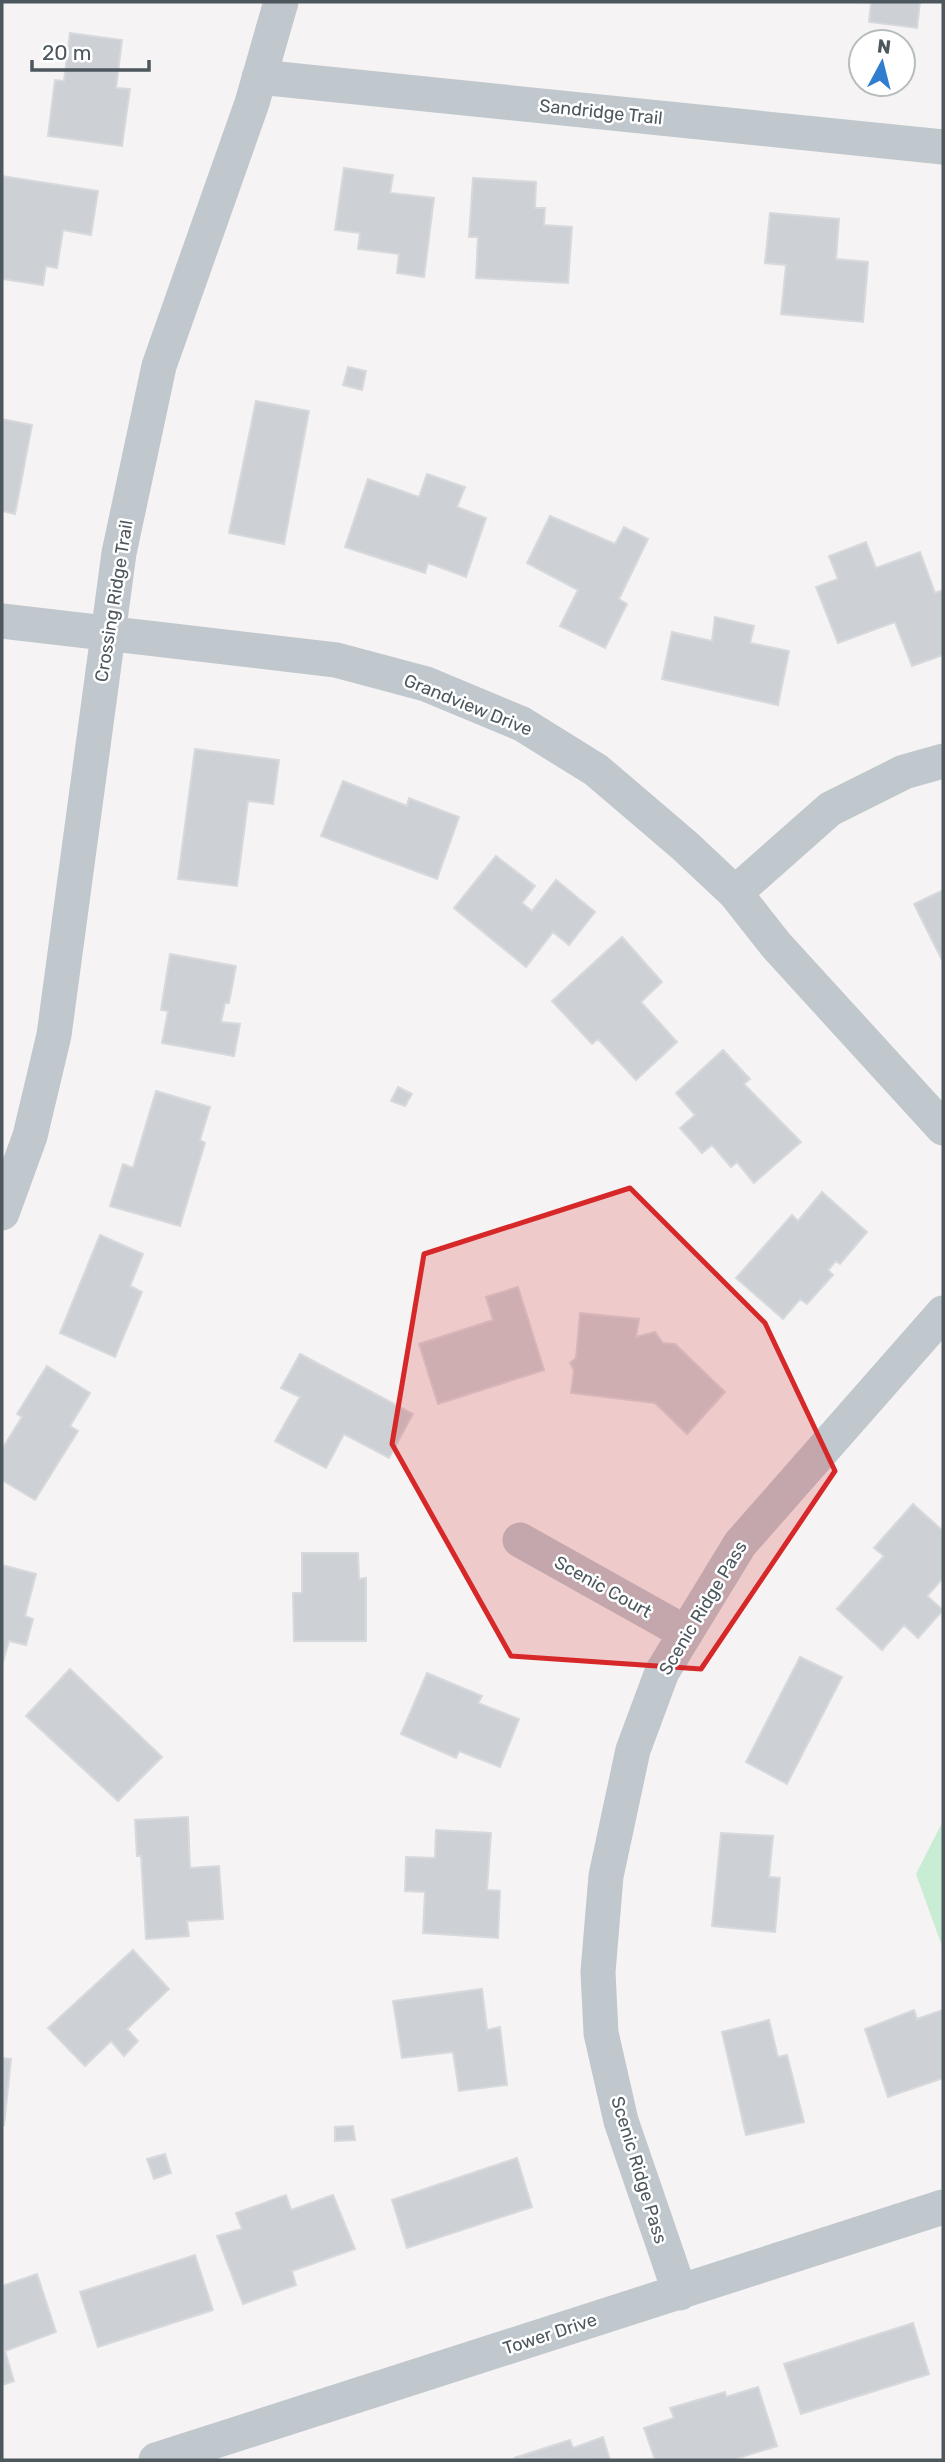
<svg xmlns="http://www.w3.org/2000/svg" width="945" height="2462" font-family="Rubik,sans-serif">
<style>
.green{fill:#c8ecd4}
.building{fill:#cdd0d4;stroke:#d7d9dd;stroke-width:2}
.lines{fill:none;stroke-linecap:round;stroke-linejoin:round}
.street{stroke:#c0c7cd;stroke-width:35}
.marked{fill:#d62828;fill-opacity:0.2;stroke:#d62828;stroke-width:5;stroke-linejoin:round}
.labels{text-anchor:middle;stroke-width:5;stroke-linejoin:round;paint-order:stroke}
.street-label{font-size:18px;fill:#4c575e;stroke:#fff}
</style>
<rect width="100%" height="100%" fill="#f5f3f3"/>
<!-- green -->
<path class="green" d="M943,1821V1946H942L916,1874Z"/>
<!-- building -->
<path class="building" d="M858,2H920L917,28L869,22L871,3Z
M70,33L122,40L116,88L130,89L122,146L48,136L55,80L64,81Z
M344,168L393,175L390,193L434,198L424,277L397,273L399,254L358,249L360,233L335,230Z
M2,176L98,191L91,235L63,230L57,268L46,266L43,285L2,279Z
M473,178L536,182L535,208H545L544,225L572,227L568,283L476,278L478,237H469Z
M770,213L839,219L836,259L868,262L863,322L781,314L786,265L765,263Z
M348,367L366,371L362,390L343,385Z
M256,401L309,411L284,544L229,533Z
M2,419L32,425L15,514L2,511Z
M427,474L465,487L457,507L486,518L466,577L428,563L425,573L345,547L368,479L419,497Z
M550,516L615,544L624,527L648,539L619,599L627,604L605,648L560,626L578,590L527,563Z
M866,542L876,568L920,552L935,593L943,590V655L912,666L895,622L838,643L816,587L838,579L829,556Z
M715,617L754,626L750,643L789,651L778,705L662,679L672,632L712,641Z
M195,749L279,760L273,804L248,801L237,886L178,879Z
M343,781L407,806L409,798L459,817L437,879L321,836Z
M496,856L535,886L522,903L532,911L556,880L595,912L569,945L553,932L526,967L454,908Z
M943,890V962L914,904Z
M622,937L662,982L641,1002L677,1042L636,1080L598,1039L592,1044L552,1001Z
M170,954L236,966L229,1003H225L221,1022L240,1024L234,1056L162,1043L168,1011L161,1010Z
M723,1050L750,1079L744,1084L801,1142L754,1183L737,1162L731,1167L712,1145L702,1153L680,1128L695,1115L676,1093Z
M398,1087L412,1094L405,1106L391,1101Z
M156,1091L210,1107L200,1140L205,1143L180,1226L110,1206L123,1164L133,1168Z
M822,1192L867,1232L840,1264L836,1261L828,1270L833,1275L807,1304L800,1299L783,1319L736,1278L792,1215L798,1221Z
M100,1235L143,1254L130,1286L142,1292L115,1357L60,1333Z
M518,1287L544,1370L438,1404L419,1344L493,1320L486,1297Z
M580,1313L639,1319L636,1337L655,1332L663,1343L675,1344L725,1392L687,1434L655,1403L571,1393L574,1370L570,1363L576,1358Z
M300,1354L413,1414L389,1458L344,1434L326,1468L275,1441L300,1397L281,1388Z
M47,1366L90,1393L70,1426L78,1431L35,1500L2,1480V1449L22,1417L17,1414Z
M913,1504L943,1531V1578L927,1596L943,1610L918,1638L904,1625L882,1650L837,1609L884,1556L874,1548Z
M302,1553H358L359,1579L366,1578V1641H294L293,1593H302Z
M2,1565L36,1574L25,1616L33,1619L26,1645L9,1641L2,1665Z
M800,1657L842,1677L787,1784L746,1762Z
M70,1669L162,1757L118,1801L26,1716Z
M427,1673L482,1696L478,1703L519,1719L500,1767L459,1751L456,1758L401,1734Z
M188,1817L190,1868L219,1866L223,1919L187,1921L189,1936L146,1939L141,1856H137L135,1820Z
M436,1830L491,1833L487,1890L500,1891L498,1938L423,1933L425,1892L405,1891L406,1857L435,1858Z
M721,1833L773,1836L769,1877L780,1878L775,1932L712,1926Z
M133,1950L169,1989L127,2029L138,2041L124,2056L111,2041L85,2066L48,2028Z
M482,1989L487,2030L500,2027L507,2085L459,2091L453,2052L402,2058L393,2001Z
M914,2010L917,2019L943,2010V2078L888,2097L865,2029Z
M769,2020L778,2057L787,2055L804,2122L746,2135L722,2032Z
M2,2058L11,2059L4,2125H2Z
M353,2126L355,2140L335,2141V2127Z
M165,2154L171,2173L154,2179L147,2159Z
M517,2158L532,2207L407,2248L392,2200Z
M286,2195L291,2210L333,2195L355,2249L292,2271L296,2285L243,2304L217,2236L242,2229L236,2213Z
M195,2255L213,2310L98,2347L80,2292Z
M37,2274L56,2332L5,2351L14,2381L2,2385V2286Z
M913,2323L929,2374L801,2414L784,2364Z
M758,2387L777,2446L732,2460H655L644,2428L674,2418L670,2408L725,2392L726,2397Z
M603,2437L610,2460L514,2458L570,2440L573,2448Z"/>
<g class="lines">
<!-- street -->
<path class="street" d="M259,77L943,147
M2,621L336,660L426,684L522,724L596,770L685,846L735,893L776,945L943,1128
M735,893L830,809L904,772L943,761
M2,1213L30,1136L54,1035L119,553L159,366L252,103L281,2
M520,1540L686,1633
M680,2293L621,2121L601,2033L598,1972L606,1876L633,1750L662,1672L740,1544L943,1313
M156,2460L943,2207"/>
</g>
<!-- marked area -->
<path class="marked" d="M630,1188L765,1323L835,1471L701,1669L511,1656L392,1444L424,1254Z"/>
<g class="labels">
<!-- street labels -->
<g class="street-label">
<text transform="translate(601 112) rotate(6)" y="6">Sandridge Trail</text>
<text transform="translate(114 601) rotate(-81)" y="6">Crossing Ridge Trail</text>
<text transform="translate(468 705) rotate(22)" y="6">Grandview Drive</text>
<text transform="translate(603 1587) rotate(29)" y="6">Scenic Court</text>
<text transform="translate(703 1608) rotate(-59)" y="6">Scenic Ridge Pass</text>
<text transform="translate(639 2170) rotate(73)" y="6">Scenic Ridge Pass</text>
<text transform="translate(550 2334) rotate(-18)" y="6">Tower Drive</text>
</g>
</g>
<!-- border -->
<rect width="945" height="2462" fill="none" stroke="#4c575e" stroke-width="7"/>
<!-- north arrow -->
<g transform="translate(882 63) rotate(7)"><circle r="33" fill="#ffffff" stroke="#b7bcbf" stroke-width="2"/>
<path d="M0-5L12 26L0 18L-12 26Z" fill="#317ed1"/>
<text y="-10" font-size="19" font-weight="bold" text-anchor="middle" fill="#4c575e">N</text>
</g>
<!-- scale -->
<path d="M32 60v10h117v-10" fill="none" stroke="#4c575e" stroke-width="3.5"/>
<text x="42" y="60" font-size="21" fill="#4c575e" stroke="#ffffff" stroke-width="5" paint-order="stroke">20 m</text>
</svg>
